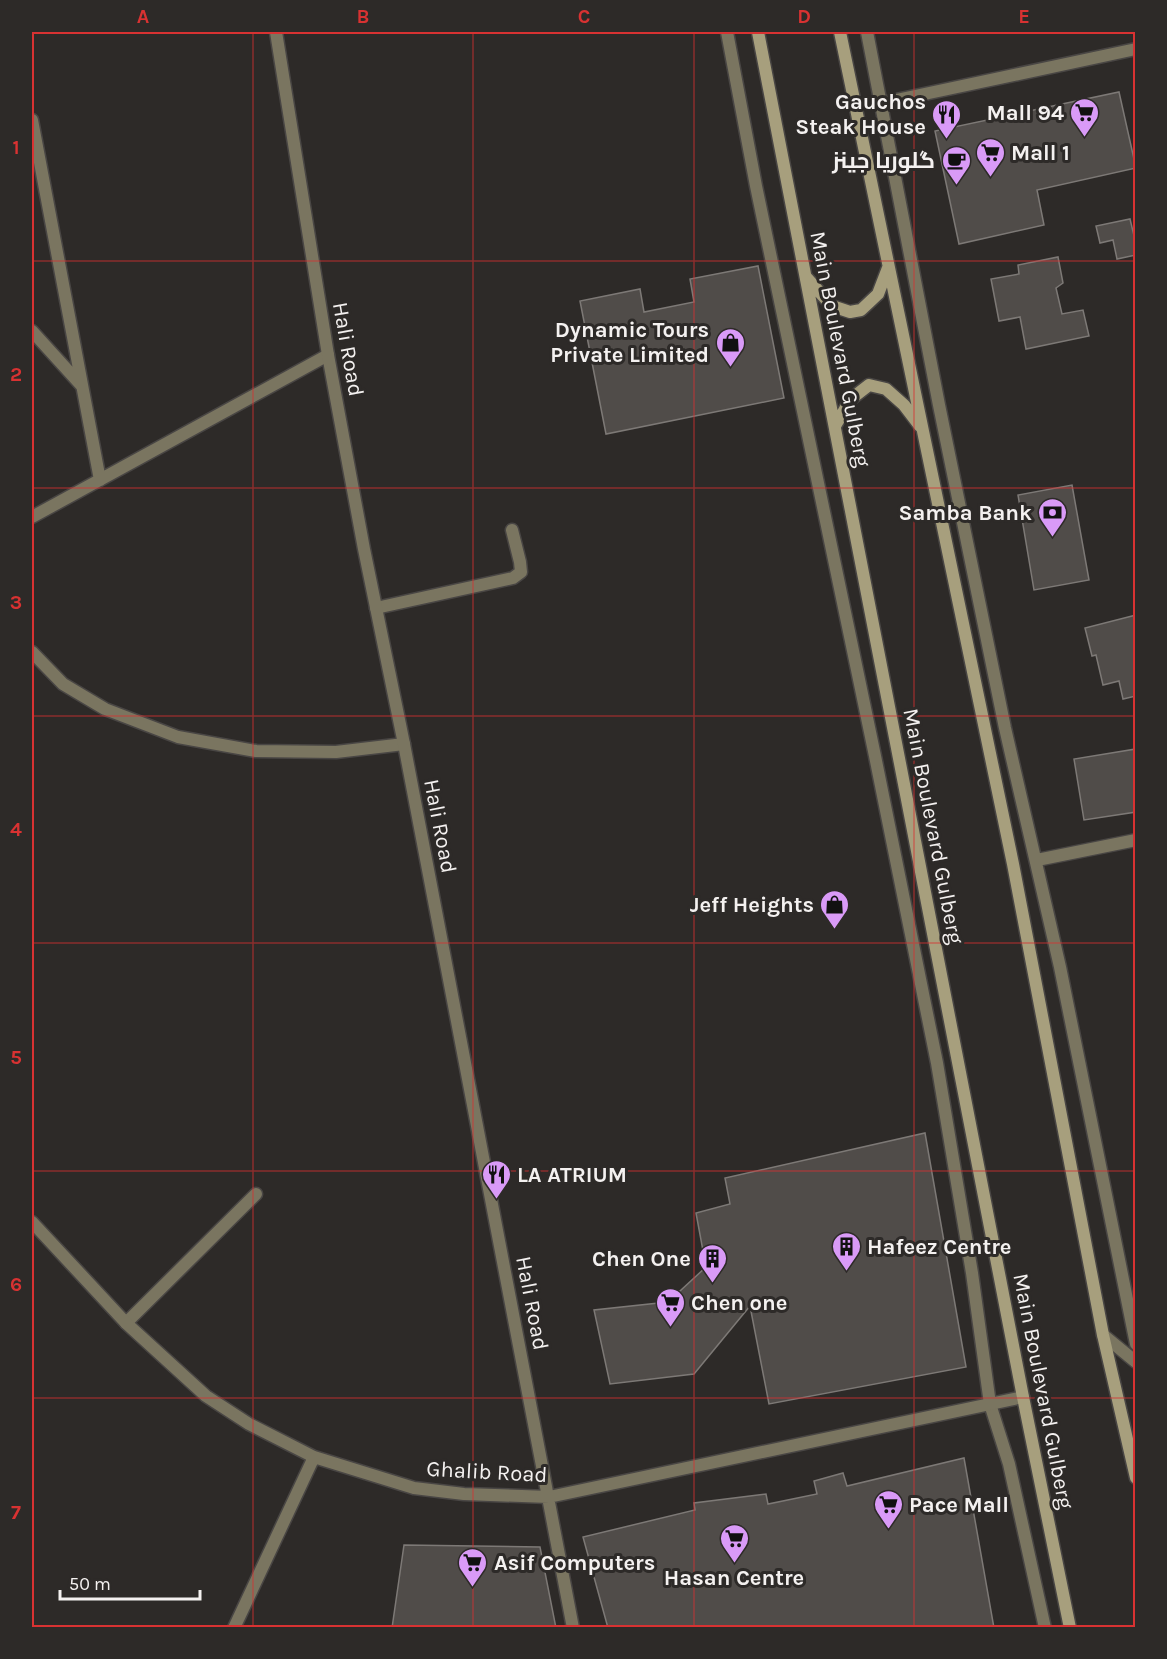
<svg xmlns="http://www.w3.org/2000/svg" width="1167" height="1659" font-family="Karla,Cairo,sans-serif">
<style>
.building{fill:#504c49;stroke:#7d7976;stroke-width:1.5}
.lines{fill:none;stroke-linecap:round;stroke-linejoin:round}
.minor-casing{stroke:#494644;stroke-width:15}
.tertiary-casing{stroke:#494644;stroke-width:15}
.secondary-casing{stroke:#494644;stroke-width:15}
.minor{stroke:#7a7560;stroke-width:12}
.tertiary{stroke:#7a7560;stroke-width:12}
.secondary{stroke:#a79f7d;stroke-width:12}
.grid{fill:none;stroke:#d83232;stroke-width:1.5;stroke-opacity:0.55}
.labels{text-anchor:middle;stroke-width:6;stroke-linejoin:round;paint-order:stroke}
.poi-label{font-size:22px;font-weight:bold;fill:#f4f1f0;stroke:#2d2a28;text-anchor:end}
.street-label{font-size:22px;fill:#f4f1f0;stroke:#2d2a28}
.neatline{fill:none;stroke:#d83232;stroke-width:2}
.grid-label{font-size:20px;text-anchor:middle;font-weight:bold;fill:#d83232}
</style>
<rect width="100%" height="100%" fill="#2d2a28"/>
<!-- building -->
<path class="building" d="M1119,92L1136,168L1037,190L1044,225L959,244L935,131Z
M1130,219L1136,244V255L1117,259L1113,240L1100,243L1096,226Z
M1058,257L1063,283L1056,288L1062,314L1083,310L1089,336L1026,349L1020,317L999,321L991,279L1019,274L1018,265Z
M758,266L784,398L606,434L580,301L640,289L644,312L694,302L690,279Z
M1072,485L1089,580L1034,590L1018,495Z
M1136,615V696L1123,699L1119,681L1103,685L1096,655L1092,656L1085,628Z
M1136,749V812L1084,820L1074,759Z
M925,1133L966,1367L769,1404L750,1306L694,1374L610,1384L594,1310L668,1302L706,1267L696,1213L730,1204L725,1178Z
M964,1458L994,1628H608L583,1537L695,1510L694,1503L766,1494L768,1504L817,1494L814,1481L843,1473L847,1486Z
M404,1545L540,1547L556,1628H392Z"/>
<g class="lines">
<defs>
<path id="minor" d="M727,32L756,186L875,756L937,1063L972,1273L990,1404L1009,1464L1045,1628
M867,32L939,405L1005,728L1060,967L1136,1344
M882,103L1136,49
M32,120L100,480
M32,331L81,385
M32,517L328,355
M376,608L513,578L521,572L520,562L512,530
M32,652L63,684L105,709L178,737L256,751L336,752L404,744
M1037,860L1136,840
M126,1323L256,1194"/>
<path id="tertiary" d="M276,32L328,355L364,549L404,744L573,1628
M32,1222L126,1323L206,1396L249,1424L314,1457L414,1488L464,1494L549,1497L1023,1397
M1103,1335L1136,1362
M234,1628L314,1457"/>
<path id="secondary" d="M758,32L1023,1397L1070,1628
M840,32L1013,864L1103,1335L1136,1478
M806,277L832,306L850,312L861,310L878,294L888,268
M835,426L851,399L869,385L886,389L904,405L920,426"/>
</defs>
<!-- minor casing -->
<use href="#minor" class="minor-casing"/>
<!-- tertiary casing -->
<use href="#tertiary" class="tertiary-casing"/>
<!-- secondary casing -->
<use href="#secondary" class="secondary-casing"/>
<!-- minor -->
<use href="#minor" class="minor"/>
<!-- tertiary -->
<use href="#tertiary" class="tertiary"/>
<!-- secondary -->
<use href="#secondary" class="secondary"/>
</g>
<!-- grid -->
<path class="grid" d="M253,32V1628M473,32V1628M694,32V1628M914,32V1628M32,261H1136M32,488H1136M32,716H1136M32,943H1136M32,1171H1136M32,1398H1136"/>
<!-- icons -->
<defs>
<symbol id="supermarket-pin" viewBox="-11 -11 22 30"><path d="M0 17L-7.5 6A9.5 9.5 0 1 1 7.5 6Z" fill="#d99af7" stroke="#2d2a28"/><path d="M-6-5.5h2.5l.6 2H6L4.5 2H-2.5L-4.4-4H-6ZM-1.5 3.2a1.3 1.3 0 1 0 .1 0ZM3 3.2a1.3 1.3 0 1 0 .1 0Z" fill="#111"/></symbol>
<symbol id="restaurant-pin" viewBox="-11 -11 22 30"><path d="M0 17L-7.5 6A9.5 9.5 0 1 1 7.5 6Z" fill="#d99af7" stroke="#2d2a28"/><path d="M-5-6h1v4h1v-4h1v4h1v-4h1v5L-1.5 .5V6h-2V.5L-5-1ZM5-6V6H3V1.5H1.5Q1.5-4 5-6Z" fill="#111"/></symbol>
<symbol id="cafe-pin" viewBox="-11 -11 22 30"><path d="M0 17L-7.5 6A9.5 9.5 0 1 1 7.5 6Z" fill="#d99af7" stroke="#2d2a28"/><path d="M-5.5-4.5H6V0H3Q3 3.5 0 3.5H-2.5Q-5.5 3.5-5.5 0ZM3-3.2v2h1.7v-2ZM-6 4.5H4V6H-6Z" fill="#111"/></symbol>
<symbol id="shop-pin" viewBox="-11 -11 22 30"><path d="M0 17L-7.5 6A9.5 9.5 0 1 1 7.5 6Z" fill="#d99af7" stroke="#2d2a28"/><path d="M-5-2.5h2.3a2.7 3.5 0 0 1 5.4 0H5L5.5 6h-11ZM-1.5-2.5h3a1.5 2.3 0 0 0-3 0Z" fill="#111"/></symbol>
<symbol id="bank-pin" viewBox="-11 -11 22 30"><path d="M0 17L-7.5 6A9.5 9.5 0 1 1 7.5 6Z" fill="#d99af7" stroke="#2d2a28"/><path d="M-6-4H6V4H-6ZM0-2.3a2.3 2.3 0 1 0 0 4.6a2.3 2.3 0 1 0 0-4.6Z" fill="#111"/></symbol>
<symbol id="building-pin" viewBox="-11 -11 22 30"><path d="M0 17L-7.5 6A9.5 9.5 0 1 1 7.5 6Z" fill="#d99af7" stroke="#2d2a28"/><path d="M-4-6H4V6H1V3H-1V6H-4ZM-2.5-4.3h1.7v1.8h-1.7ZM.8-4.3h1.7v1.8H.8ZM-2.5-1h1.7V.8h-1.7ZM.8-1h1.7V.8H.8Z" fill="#111"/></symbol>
</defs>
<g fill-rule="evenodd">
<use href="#supermarket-pin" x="1068" y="96" width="33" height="45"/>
<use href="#restaurant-pin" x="930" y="98" width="33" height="45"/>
<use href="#supermarket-pin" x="974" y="136" width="33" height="45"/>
<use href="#cafe-pin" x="940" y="144" width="33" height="45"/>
<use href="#shop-pin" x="714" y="326" width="33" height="45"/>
<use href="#bank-pin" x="1036" y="496" width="33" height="45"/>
<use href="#shop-pin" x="818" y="888" width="33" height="45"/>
<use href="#restaurant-pin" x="480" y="1158" width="33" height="45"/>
<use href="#building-pin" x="830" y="1230" width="33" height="45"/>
<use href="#building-pin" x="696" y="1242" width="33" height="45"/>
<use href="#supermarket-pin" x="654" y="1286" width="33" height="45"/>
<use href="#supermarket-pin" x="872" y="1488" width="33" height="45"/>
<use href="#supermarket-pin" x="718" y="1522" width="33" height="45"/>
<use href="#supermarket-pin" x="456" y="1546" width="33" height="45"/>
</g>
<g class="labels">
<!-- poi labels -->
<g class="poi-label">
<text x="926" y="109">Gauchos<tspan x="926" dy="25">Steak House</tspan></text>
<text x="1064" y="120">Mall 94</text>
<text x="1011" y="160" text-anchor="start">Mall 1</text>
<text x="935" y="168">گلوریا جینز</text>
<text x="709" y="337">Dynamic Tours<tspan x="709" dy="25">Private Limited</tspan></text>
<text x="1032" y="520">Samba Bank</text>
<text x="814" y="912">Jeff Heights</text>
<text x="517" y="1182" text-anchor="start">LA ATRIUM</text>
<text x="867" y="1254" text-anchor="start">Hafeez Centre</text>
<text x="691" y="1266">Chen One</text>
<text x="691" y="1310" text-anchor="start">Chen one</text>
<text x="909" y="1512" text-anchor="start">Pace Mall</text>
<text x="494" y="1570" text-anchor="start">Asif Computers</text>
<text x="734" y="1585" text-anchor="middle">Hasan Centre</text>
</g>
<!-- street labels -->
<g class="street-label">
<text transform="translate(349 349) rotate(80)" y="8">Hali Road</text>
<text transform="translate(841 349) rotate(79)" y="8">Main Boulevard Gulberg</text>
<text transform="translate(441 826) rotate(79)" y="8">Hali Road</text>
<text transform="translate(934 826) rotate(79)" y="8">Main Boulevard Gulberg</text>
<text transform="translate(533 1303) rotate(79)" y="8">Hali Road</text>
<text transform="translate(1044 1391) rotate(79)" y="8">Main Boulevard Gulberg</text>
<text transform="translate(487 1471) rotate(3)" y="8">Ghalib Road</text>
</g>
</g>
<!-- border -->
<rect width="1167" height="1659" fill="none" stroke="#2d2a28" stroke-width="66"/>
<!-- scale -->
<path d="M60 1590v9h140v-9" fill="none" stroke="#f4f1f0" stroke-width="3"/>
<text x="69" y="1590" font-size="18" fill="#f4f1f0" stroke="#2d2a28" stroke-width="4.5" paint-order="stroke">50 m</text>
<rect x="33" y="33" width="1101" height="1593" class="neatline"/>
<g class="grid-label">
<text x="143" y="23">A</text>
<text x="363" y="23">B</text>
<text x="584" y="23">C</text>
<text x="804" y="23">D</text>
<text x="1024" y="23">E</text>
<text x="16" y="154">1</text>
<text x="16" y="381">2</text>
<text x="16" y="609">3</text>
<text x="16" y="836">4</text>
<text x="16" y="1064">5</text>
<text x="16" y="1291">6</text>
<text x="16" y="1519">7</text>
</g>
</svg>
